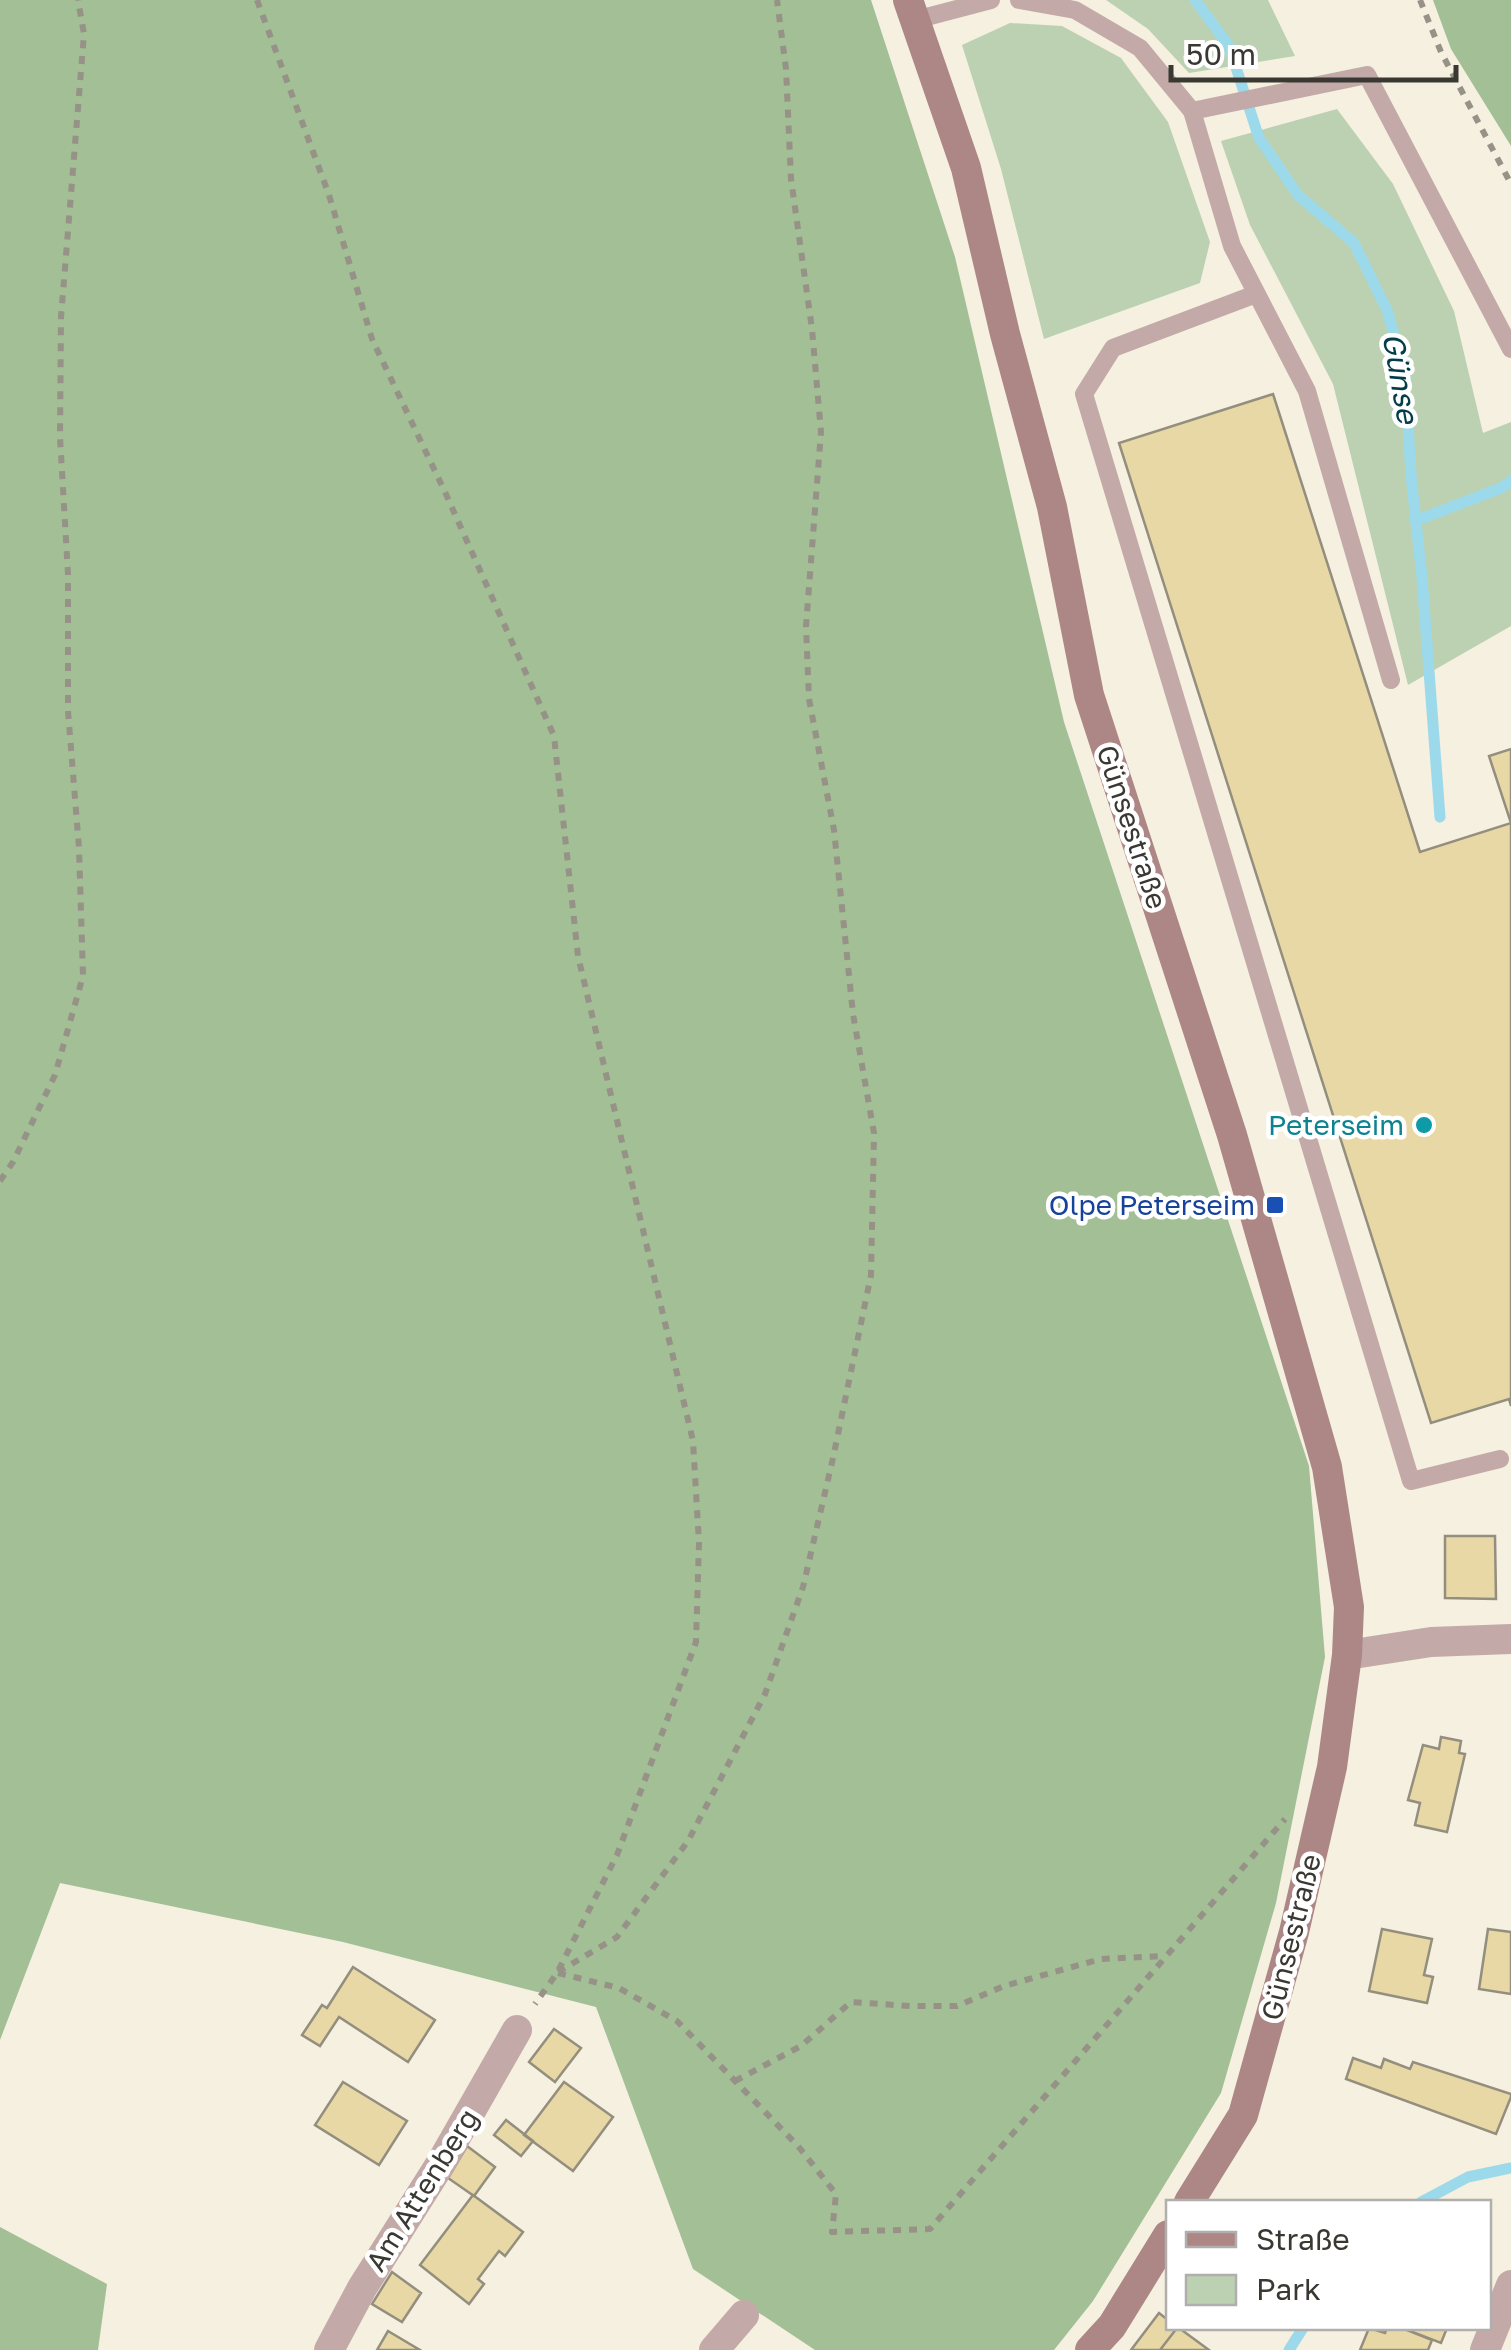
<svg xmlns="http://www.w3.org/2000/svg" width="1511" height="2350" font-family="'Golos Text',sans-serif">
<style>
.green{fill:#bcd1b2}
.forest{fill:#a2bf95}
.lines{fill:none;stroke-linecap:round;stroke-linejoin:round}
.stream{stroke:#9cdaeb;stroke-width:11}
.building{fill:#e8d8a6;stroke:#938e7e;stroke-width:2.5}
.path{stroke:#969287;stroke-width:6;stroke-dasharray:8 8;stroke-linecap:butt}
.lane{stroke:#c3aaa8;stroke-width:18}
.street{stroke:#c3aaa8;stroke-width:30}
.secondary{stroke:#ac8786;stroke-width:30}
.culture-dot{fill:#0f9aa8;stroke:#fff;stroke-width:4}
.transit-dot{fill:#1a4fb4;stroke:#fff;stroke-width:4}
.labels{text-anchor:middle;stroke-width:9;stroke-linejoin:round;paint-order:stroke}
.street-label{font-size:28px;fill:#3a3832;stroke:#fff}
.culture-label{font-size:28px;fill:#0d838f;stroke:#fff;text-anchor:end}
.transit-label{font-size:28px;fill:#164399;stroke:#fff;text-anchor:end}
.water-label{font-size:30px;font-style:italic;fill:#033d4a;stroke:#fff}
</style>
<rect width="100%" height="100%" fill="#f5f0df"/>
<!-- green -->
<path class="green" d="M1106,0H1268L1295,56L1189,73L1148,29Z
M1010,23L1062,26L1121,58L1168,122L1210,242L1200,283L1044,339L1001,169L962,45Z
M1337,109L1393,184L1454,311L1483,433L1511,422V626L1408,685L1333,384L1250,225L1221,141Z"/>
<!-- forest -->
<path class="forest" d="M0,0H871L955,257L1064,722L1309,1466L1325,1657L1276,1903L1221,2093L1093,2301L1054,2350H815L693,2269L596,2007L343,1942L60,1883L0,2040Z
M1433,0H1511V146L1451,49Z
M0,2227L107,2284L98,2350H0Z"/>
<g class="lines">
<!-- stream -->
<path class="stream" d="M1195,0L1229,46L1259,138L1298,195L1354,243L1387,310L1405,373L1411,475L1422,578L1440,817
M1415,521L1501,488L1511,481
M1421,2202L1468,2177L1511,2168
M1289,2350L1303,2328"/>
</g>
<!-- building -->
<path class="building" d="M1273,394L1420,852L1511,823V1406L1509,1399L1431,1423L1119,443Z
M1511,749V823L1489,756Z
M1445,1536H1495L1496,1599L1445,1598Z
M1441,1737L1461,1741L1459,1753L1465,1754L1447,1832L1415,1825L1420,1803L1408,1800L1423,1745L1439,1749Z
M1382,1929L1432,1939L1424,1975L1433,1977L1427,2003L1369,1991Z
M1488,1929L1511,1932V1994L1479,1989Z
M353,1967L435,2020L408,2062L339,2017L320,2046L302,2035L322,2005L327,2008Z
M554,2029L581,2048L555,2082L529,2062Z
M1353,2058L1381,2068L1384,2059L1410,2069L1413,2062L1511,2094V2097L1496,2134L1346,2079Z
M343,2082L407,2121L379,2165L315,2125Z
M564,2082L613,2117L573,2171L524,2135Z
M506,2120L533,2141L521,2156L494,2135Z
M467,2146L495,2167L474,2196L448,2178Z
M473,2195L523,2232L505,2256L499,2251L478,2279L484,2284L469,2304L420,2265Z
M392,2272L421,2293L402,2322L372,2304Z
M1159,2313L1168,2320V2328H1177L1160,2350H1131Z
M1177,2328H1179L1209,2350H1160Z
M1369,2328L1385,2333L1387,2328H1402L1432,2340L1428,2350H1360Z
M1402,2328H1447L1441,2343Z
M388,2331L420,2350H377Z"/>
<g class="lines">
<!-- path -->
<path class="path" d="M257,0L329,195L372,339L445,492L554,736L578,956L693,1441L699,1543L696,1642L617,1855L557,1973L535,2004
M1420,0L1441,52L1511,184
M0,1181L13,1162L55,1075L83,976L79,848L68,711V574L60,437L61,317L84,34L78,0
M558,1972L617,1937L688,1841L765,1694L803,1587L833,1458L871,1275L874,1133L853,1014L834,830L809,699L806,626L821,432L812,329L791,179L786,69L777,0
M558,1973L619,1988L677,2021L798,2146L836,2194L832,2232L930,2229L1285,1819
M735,2081L801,2046L851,2002L910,2006H957L1004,1986L1101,1959L1163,1956"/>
<!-- lane -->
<path class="lane" d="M1019,0L1075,10L1140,48L1192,111L1232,246L1307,391L1391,680
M915,20L991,0
M1192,111L1367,75L1511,349
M1256,294L1113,348L1084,394L1411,1481L1500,1459"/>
<!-- street -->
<path class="street" d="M1347,1655L1431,1642L1511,1639
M329,2350L362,2288L441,2163L517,2030
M714,2350L744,2315
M1485,2350L1511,2285"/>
<!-- secondary -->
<path class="secondary" d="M908,0L966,168L1005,334L1052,507L1089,695L1232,1135L1327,1467L1349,1607L1347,1655L1332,1767L1294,1932L1243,2115L1189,2202
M1090,2350L1112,2326L1168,2235"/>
</g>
<!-- markers -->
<circle class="culture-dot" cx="1424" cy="1125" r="10"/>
<rect class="transit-dot" x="1265" y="1195" width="20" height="20" rx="5"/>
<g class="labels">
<!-- street labels -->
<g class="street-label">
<text transform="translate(1132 827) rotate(72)" y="10">Günsestraße</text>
<text transform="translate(1291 1937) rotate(-76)" y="10">Günsestraße</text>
<text transform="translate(422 2190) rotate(-58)" y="10">Am Attenberg</text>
</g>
<!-- culture labels -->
<g class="culture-label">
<text x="1404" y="1135">Peterseim</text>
</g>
<!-- transit labels -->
<g class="transit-label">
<text x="1255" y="1215">Olpe Peterseim</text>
</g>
<!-- water labels -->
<g class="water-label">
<text transform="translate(1400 378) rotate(80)" y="10">Günse</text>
</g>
</g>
<!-- legend -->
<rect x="1166" y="2200" width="325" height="130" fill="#ffffff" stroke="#b0afad" stroke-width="2.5"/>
<rect x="1186" y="2232" width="50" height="15" fill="#ac8786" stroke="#b0afad" stroke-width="2.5"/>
<text x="1256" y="2250" font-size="30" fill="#3a3832">Straße</text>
<rect x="1186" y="2275" width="50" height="30" fill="#bcd1b2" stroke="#b0afad" stroke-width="2.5"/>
<text x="1256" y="2300" font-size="30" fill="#3a3832">Park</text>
<!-- scale -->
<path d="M1171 65v15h285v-15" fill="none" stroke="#3a3832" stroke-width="5"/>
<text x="1186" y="65" font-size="30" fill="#3a3832" stroke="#ffffff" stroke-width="8" paint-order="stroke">50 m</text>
</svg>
